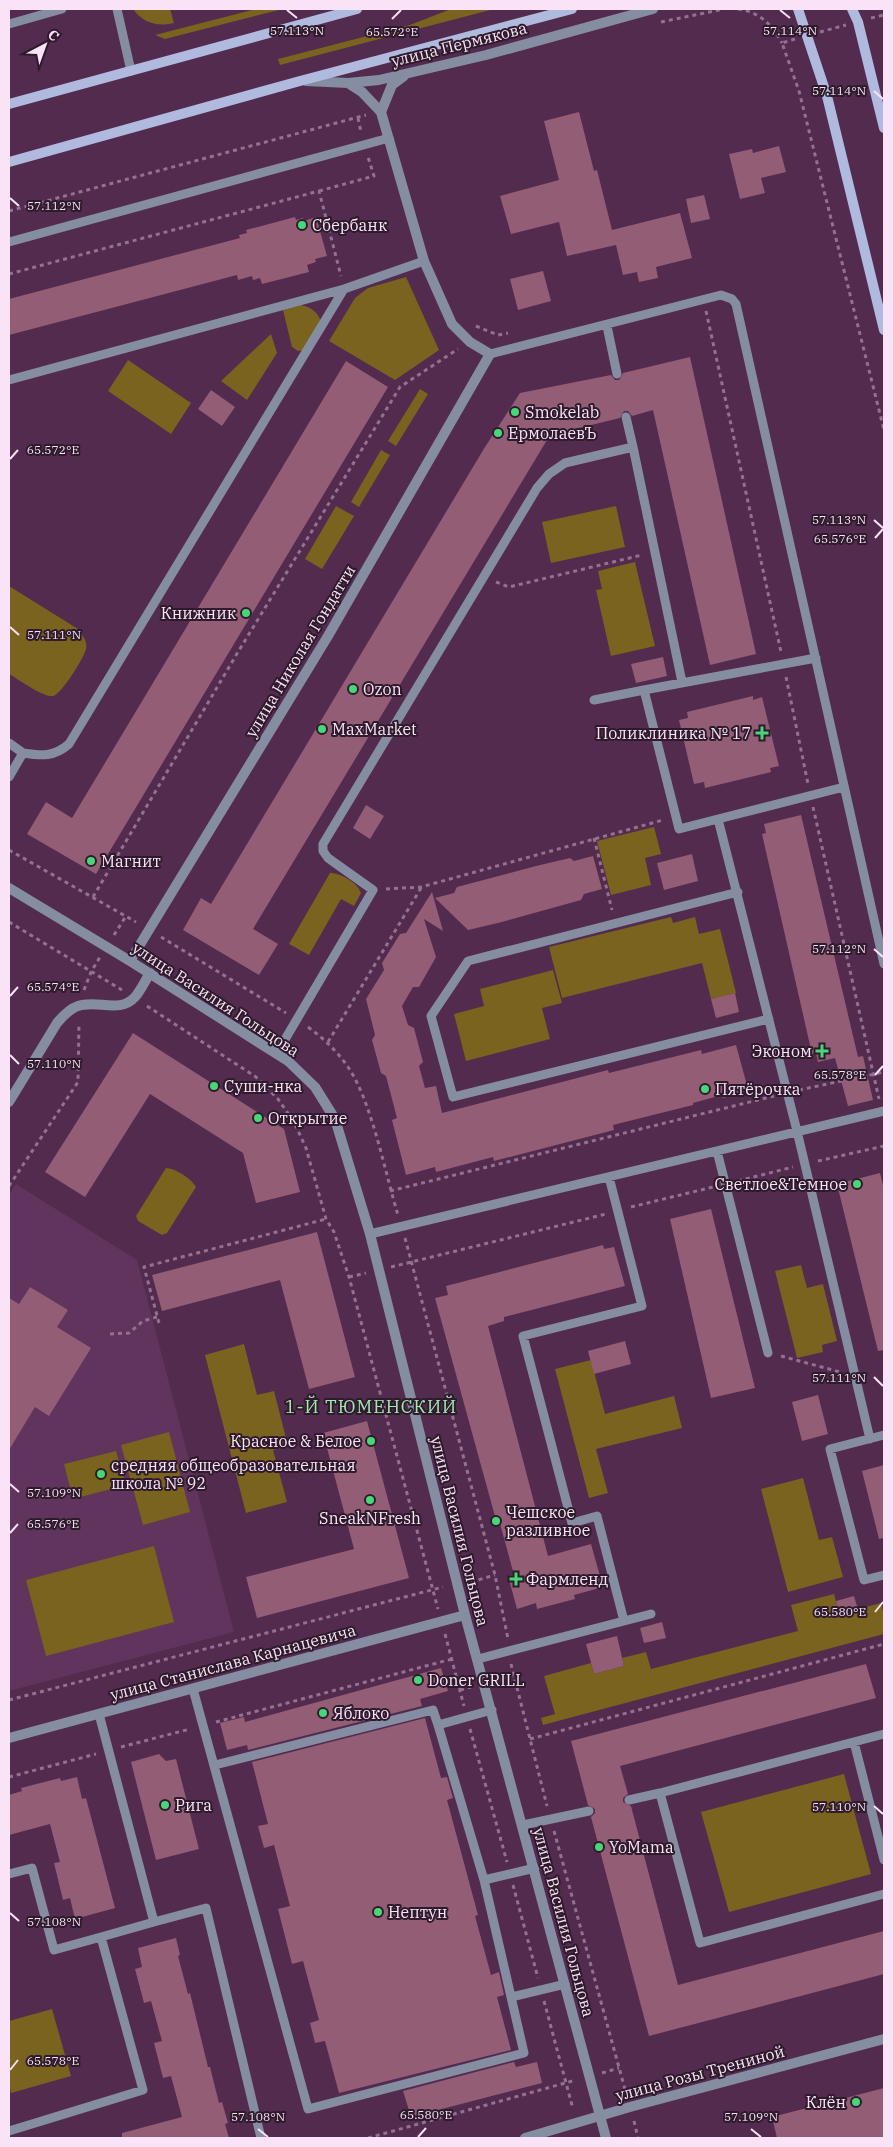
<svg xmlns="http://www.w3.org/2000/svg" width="893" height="2147" font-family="'IBM Plex Serif',serif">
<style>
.built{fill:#60345c}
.green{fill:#79631e}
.building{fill:#935d76}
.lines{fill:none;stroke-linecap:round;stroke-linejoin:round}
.path{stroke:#937290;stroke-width:3;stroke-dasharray:4 4;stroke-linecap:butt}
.service{stroke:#858da3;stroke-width:9}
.minor{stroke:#858da3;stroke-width:10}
.secondary{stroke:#afbade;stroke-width:10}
.ticks{fill:none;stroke:#fae2f7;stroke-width:2}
.poi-dot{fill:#48d778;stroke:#2d1b2b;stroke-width:2}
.labels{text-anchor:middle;stroke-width:4;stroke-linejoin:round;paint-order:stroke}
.street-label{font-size:16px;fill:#fae2f7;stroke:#2d1b2b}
.poi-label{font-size:16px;fill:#fae2f7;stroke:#2d1b2b;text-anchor:start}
.neighbourhood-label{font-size:18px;letter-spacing:1px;fill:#a3e7b2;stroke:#2d1b2b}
.ticks-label{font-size:12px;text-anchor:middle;fill:#fae2f7;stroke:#2d1b2b;stroke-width:4;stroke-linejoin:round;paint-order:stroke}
</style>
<rect width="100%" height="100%" fill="#522b4e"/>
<!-- built -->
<path class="built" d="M16,1184L137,1260L234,1632L9,1691V1195Z"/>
<!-- green -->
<path class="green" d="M133,9H170L174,23C157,27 143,23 133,9Z
M256,9H283L165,39L155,35Z
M451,9H494L280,65L278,59L410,25Z
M406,277L439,350L395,380L329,341L355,298L368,288Z
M301,305C313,308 318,312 322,324L308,350L298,351L292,347L283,310Z
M271,334L277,353L247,400L221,381Z
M128,360L191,403L171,434L108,391Z
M420,389L428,394L396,446L388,441Z
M381,450L390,455L359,507L351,502Z
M336,506L354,516L322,569L305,559Z
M616,506L625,547L551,563L542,522Z
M635,562L655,646L611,656L596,590L602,589L598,571Z
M9,586L78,629C82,635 88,641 86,649C84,658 61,695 53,696C44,698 18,679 9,674Z
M654,827L661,854L645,858L651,885L611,895L597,841Z
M330,873C341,873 358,883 361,893L354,906L341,899L309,955L289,944Z
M671,917L673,923L695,917L699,934L720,929L736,993L711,999L702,963L562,998L549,947Z
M553,970L562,1003L542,1008L550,1039L466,1061L454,1014L484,1006L480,989Z
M166,1168C175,1168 192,1179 196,1187L167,1233L162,1235L138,1221L136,1216Z
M801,1265L807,1288L823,1284L837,1341L822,1345L823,1352L797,1358L775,1271Z
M244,1344L257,1395L274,1391L288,1446L273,1450L287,1502L246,1513L205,1355Z
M591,1360L605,1414L674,1396L682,1428L596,1449L608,1493L589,1498L555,1369Z
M169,1432L190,1512L143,1525L121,1445Z
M116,1451L126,1485L73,1499L64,1464Z
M803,1478L819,1540L832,1537L843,1577L788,1592L761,1489Z
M154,1546L174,1622L46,1656L26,1580Z
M834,1594L840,1617L859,1613L858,1609L881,1603L884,1616V1634L543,1725L541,1718L555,1714L544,1676L591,1663L594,1674L624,1666L622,1658L646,1652L651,1669L798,1631L791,1605Z
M844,1774L871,1874L729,1912L701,1812Z
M52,2009L71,2076L11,2093L9,2083V2021Z"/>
<!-- building -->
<path class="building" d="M579,112L594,171L597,170L612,230L680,213L692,258L656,267L658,278L639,282L637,272L623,275L616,245L567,256L559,222L511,234L500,196L559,180L544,121Z
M779,146L786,172L761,178L765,193L740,199L729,154L752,149L753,153Z
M704,195L710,219L691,223L686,199Z
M295,217L296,220L303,218L304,221L316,217L327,256L315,259L316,262L307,265L309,272L262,284L260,278L253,280L252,276L238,280L237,275L9,335V299L240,238L239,235L247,233L246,230Z
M543,271L551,301L518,310L510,279Z
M690,357L756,654L710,665L653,410L632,416L628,411H624L620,418L550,435L253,929L278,944L259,975L183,930L201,898L211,904L485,447L520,393L611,375L615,380H619L623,373Z
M346,361L388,387L96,874L27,834L46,802L72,818Z
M211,390L235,407L222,426L198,409Z
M663,657L667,676L636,683L631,664Z
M753,696V700L762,697L779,766L770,768L771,772L705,788L704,782L694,784L679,720L688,718L687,712Z
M366,805L384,816L370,839L353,828Z
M801,815L858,1057L863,1056L873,1100L848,1106L835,1058L818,1062L816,1053L812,1054L762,834L766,833L764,824Z
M692,854L698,881L664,890L657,863Z
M593,856L602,889L584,894L581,900L502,922L468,930L435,898L454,893L457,887L536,866L570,858L574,861Z
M432,892L443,931L424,919L436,957L419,987H413L402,1006L408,1025L414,1028L423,1062L419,1066L425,1088L436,1086L442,1113L608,1070L609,1073L701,1050L702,1054L736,1045L748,1089L745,1090V1092L723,1098L722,1095L693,1103V1105L613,1125L614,1130L494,1161L493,1157L436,1172L435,1167L406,1175L392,1120L397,1118L386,1076L381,1073L372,1040L375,1035L366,999L384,970L382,963L400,934L406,933Z
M735,993L739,1012L716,1018L711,999Z
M133,1033L284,1129L300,1192L256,1203L243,1153L150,1094L85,1197L45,1172Z
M880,1173L884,1189V1350L878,1351L837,1184Z
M711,1209L755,1388L711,1398L670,1219Z
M317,1232L355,1377L309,1389L280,1280L162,1311L152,1275Z
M603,1245L604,1249L614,1247L625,1286L504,1317V1321L488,1326L548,1556L591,1544L603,1587L574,1595L575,1599L537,1609L536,1603L517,1609L508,1576L514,1575L499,1520H496L435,1298L448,1295L446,1286Z
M30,1287L68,1310L57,1327L91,1348L49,1416L35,1407L9,1450V1298L19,1304Z
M625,1341L631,1364L594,1374L588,1351Z
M818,1395L828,1434L802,1441L792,1402Z
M367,1421L409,1578L257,1618L246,1577L354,1549L323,1433Z
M884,1465V1538L879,1539L862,1471Z
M854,1596L859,1613L840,1618L836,1601Z
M662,1622L666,1638L644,1643L640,1628Z
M617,1636L624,1666L594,1674L586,1644Z
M866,1664L876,1698L620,1766L628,1794L623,1798V1802L631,1806L678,1985L884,1931V1974L649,2036L591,1817L595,1813V1809L588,1805L571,1741Z
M441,1668L448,1691L420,1699L422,1706L248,1750L247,1745L227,1750L220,1723L244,1717L245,1722Z
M425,1718L441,1778L447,1777L453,1798L447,1800L478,1915L475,1916L491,1975L499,1972L504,1995L497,1997L511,2050L339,2093L325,2041L315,2043L310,2023L319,2020L303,1961L292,1964L278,1909L290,1906L274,1845L264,1848L258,1826L268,1824L252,1762Z
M159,1754L166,1761L176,1759L199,1849L156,1860L131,1762Z
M77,1777L82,1799L86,1798L115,1908L75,1919L70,1898L63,1900L54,1863L60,1862L50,1824L9,1835V1795L22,1791L21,1788L60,1778L61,1781Z
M176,1938L180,1955L178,1956L188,1994L190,1993L208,2067H210L219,2103L222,2102L228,2123L225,2124L229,2138H122V2133L182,2117L171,2076L163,2078L154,2043L162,2041L151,2001L144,2003L135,1969L142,1967L138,1948Z
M514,2062L516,2067L537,2062L542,2083L411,2117L403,2091Z
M884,2088V2138H777L772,2117Z"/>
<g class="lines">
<!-- path -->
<path class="path" d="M738,9C759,12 772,24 782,43
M871,18L884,15
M661,22L724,9
M820,32L846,25
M795,39L782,43L799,91L884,430
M358,118L361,132
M319,191L374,176L368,157
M9,211L366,115
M9,274L319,191L341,276
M706,311L781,652
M476,326L498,335L508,333
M496,582L509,587L642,555
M786,677L808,784
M813,807L879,1099
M594,838L612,910
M9,850L136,922
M386,889L421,887L663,820
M93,897L238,652L400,387L458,349
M9,922L122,990
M114,935L126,916
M161,937L286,1013
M84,990L91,972L100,957
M147,1006L256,1077L278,1099L294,1122L306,1148L326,1219L334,1232L349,1277L438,1609
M308,1027C324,1039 337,1051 348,1067C372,1102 385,1173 398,1215
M328,1042L421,888
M799,1090L884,1072
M818,1161L884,1146
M738,1181L793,1167
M9,1186L78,1082L79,1023
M390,1191L774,1096
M631,1207L713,1187
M405,1238L495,1575L508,1639
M391,1267L606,1214
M349,1277L366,1273
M159,1323L144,1267L326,1219
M110,1334L129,1333L143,1321L157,1317
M781,1356L840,1372
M471,1582L495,1575
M445,1634L464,1706
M511,1664L547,1806
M497,1680L513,1676
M460,1690L471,1687
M9,1700L443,1587
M216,1722L452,1659
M470,1729L507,1862
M530,1739L884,1644
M121,1747L190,1729
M9,1777L96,1754
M554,1831L626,2093
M513,1885L538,1978
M544,2001L573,2109
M602,2073L619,2068
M634,2121L638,2138
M368,2138L576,2080"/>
<!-- service -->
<path class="service" d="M117,9L131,71
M9,24L62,9
M9,242L389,138
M607,326L617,374
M490,354L721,295L732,299L736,304L884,964
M9,380L344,289L424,261
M633,447L682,682
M816,658L644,690L679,829L718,819L797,1131L870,1439
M594,700L644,690
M9,743L23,753L9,777
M23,753C42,756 54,757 69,744L344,289
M718,819L844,787
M738,892L468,961L431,1016L453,1097L769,1019
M277,1053L373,890L328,858L323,851V844L537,488L549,474L565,463L633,447L626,417
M717,1151L768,1353
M609,1177L642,1306L523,1336L572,1523L597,1516L624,1621
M370,1234L884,1111
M884,1435L830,1449L864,1580L884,1575
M478,1659L651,1614
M193,1689L308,2109L524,2053L484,1880L438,1725
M99,1714L154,1922L206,1908L261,2138
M884,1734L660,1793L700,1943L884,1894
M854,1742L884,1860
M215,1765L433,1710L438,1725L492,1710
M629,1800L660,1793
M523,1825L589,1811
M9,1874L32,1868L54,1950L101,1937
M484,1880L535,1868
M511,1997L565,1984
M9,2131L143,2090L101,1937L154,1922"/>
<!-- minor -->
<path class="minor" d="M306,81L348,83L379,80L486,55L653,9
M381,112L392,85L404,76
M9,888L130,961L288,1061L315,1087L335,1119L370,1234L465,1615L606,2138
M130,961L328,636L490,354L470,342L452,324L424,261L381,112L362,92L348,83
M9,1102L57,1023C62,1017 69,1009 78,1006C96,999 120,1014 135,997C141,990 145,981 150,973
M9,1738L465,1615
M525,2138L630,2107L884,2039"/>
<!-- secondary -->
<path class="secondary" d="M798,9L827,96L884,330
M852,9L858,22L884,128
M9,104L357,9
M9,162L300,81L572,9"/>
</g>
<!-- ticks -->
<path class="ticks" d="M287,10L297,18M780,10L790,18M392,19L401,10M874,91L883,99M10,198L19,206M10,459L18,450M874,520L883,528M875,538L883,529M10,627L19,635M874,949L883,957M10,996L18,987M10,1055L19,1064M875,1075L883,1066M874,1377L883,1386M10,1484L19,1492M10,1533L18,1524M875,1612L883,1602M874,1806L883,1814M10,1913L19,1921M10,2070L18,2060M258,2129L268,2137M751,2129L761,2137M418,2137L426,2128"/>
<!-- markers -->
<g class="poi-dot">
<circle cx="302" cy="225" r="5"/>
<circle cx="515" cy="412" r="5"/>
<circle cx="498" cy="433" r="5"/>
<circle cx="246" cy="613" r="5"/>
<circle cx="353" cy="689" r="5"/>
<circle cx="322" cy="729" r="5"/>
<path d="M759.5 725.5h5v5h5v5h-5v5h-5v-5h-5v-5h5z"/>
<circle cx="91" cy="861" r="5"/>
<path d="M819.5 1043.5h5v5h5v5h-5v5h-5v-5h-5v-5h5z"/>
<circle cx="214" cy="1086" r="5"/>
<circle cx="705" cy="1089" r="5"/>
<circle cx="258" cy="1118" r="5"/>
<circle cx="857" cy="1184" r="5"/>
<circle cx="371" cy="1441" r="5"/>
<circle cx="101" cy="1474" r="5"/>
<circle cx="370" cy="1500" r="5"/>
<circle cx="496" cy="1521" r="5"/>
<path d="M513.5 1571.5h5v5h5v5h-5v5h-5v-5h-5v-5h5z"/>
<circle cx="418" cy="1680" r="5"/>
<circle cx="323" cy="1713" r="5"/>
<circle cx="165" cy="1805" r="5"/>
<circle cx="599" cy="1847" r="5"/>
<circle cx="378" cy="1912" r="5"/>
<circle cx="856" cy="2102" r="5"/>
</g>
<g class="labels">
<!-- street labels -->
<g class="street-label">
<text transform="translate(459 44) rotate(-14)" y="6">улица Пермякова</text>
<text transform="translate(300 651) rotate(-59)" y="6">улица Николая Гондатти</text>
<text transform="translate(216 999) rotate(33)" y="6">улица Василия Гольцова</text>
<text transform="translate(460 1531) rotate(76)" y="6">улица Василия Гольцова</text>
<text transform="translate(233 1662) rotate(-15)" y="6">улица Станислава Карнацевича</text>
<text transform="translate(564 1922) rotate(75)" y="6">улица Василия Гольцова</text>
<text transform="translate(700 2073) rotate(-15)" y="6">улица Розы Трениной</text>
</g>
<!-- poi labels -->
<g class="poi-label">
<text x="312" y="231">Сбербанк</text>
<text x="525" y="418">Smokelab</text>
<text x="508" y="439">ЕрмолаевЪ</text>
<text x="236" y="619" text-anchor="end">Книжник</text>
<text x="363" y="695">Ozon</text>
<text x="332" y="735">MaxMarket</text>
<text x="751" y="739" text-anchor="end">Поликлиника № 17</text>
<text x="101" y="867">Магнит</text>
<text x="812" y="1057" text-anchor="end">Эконом</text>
<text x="224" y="1092">Суши-нка</text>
<text x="715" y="1095">Пятёрочка</text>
<text x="268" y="1124">Открытие</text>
<text x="847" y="1190" text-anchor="end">Светлое&amp;Темное</text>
<text x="361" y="1447" text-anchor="end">Красное &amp; Белое</text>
<text x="111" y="1471">средняя общеобразовательная<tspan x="111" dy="18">школа № 92</tspan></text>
<text x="506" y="1518">Чешское<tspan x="506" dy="18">разливное</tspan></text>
<text x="370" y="1524" text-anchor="middle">SneakNFresh</text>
<text x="526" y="1585">Фармленд</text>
<text x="428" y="1686">Doner GRILL</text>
<text x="333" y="1719">Яблоко</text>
<text x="175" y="1811">Рига</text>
<text x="609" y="1853">YoMama</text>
<text x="388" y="1918">Нептун</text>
<text x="846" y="2108" text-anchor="end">Клён</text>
</g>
<!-- neighbourhood labels -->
<g class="neighbourhood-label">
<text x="371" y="1413">1-Й ТЮМЕНСКИЙ</text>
</g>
</g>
<g class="ticks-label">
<text x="297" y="35">57.113°N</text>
<text x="790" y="35">57.114°N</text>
<text x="392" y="36">65.572°E</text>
<text x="839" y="95">57.114°N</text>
<text x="54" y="210">57.112°N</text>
<text x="53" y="454">65.572°E</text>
<text x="839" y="524">57.113°N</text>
<text x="840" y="543">65.576°E</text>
<text x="54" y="639">57.111°N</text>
<text x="839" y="953">57.112°N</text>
<text x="53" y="991">65.574°E</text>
<text x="54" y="1068">57.110°N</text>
<text x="840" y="1079">65.578°E</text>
<text x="839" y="1382">57.111°N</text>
<text x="54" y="1497">57.109°N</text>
<text x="53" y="1528">65.576°E</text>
<text x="840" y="1616">65.580°E</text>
<text x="839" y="1811">57.110°N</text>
<text x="54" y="1926">57.108°N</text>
<text x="53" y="2065">65.578°E</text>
<text x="426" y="2119">65.580°E</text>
<text x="258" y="2121">57.108°N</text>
<text x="751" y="2121">57.109°N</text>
</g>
<!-- border -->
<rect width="893" height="2147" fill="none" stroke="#fae2f7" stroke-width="20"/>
<!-- north arrow -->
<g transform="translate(45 45) rotate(41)" stroke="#2d1b2b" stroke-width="4" paint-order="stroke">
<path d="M0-4L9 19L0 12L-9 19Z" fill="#fae2f7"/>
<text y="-8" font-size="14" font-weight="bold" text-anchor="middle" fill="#fae2f7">С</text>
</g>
</svg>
